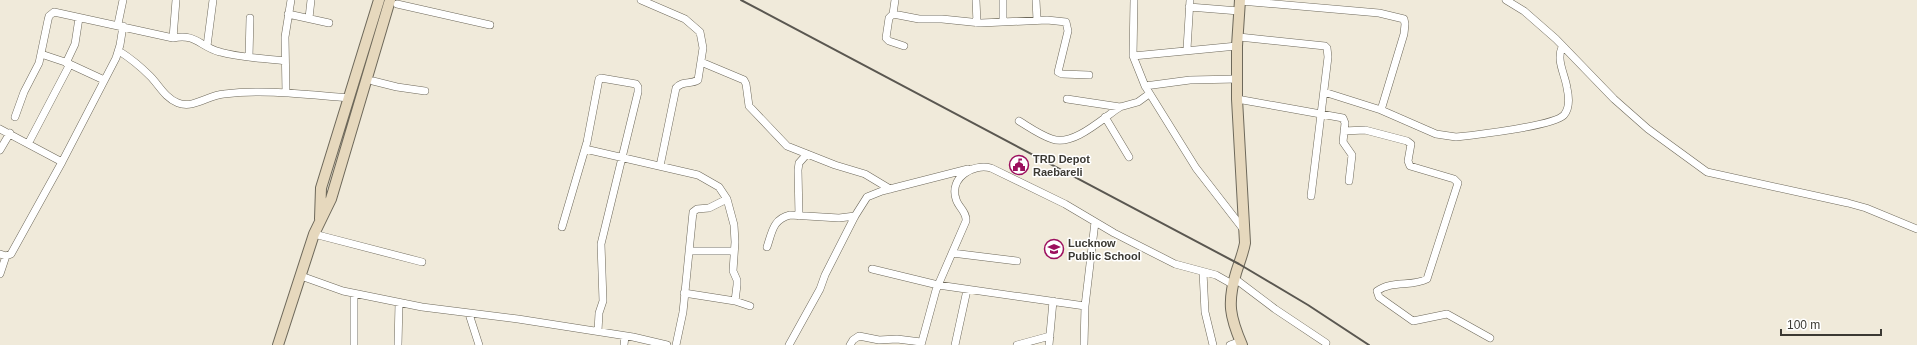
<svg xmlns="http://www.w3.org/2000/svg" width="1917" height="345" font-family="Helvetica,sans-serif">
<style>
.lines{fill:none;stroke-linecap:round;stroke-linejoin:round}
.street-casing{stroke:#6d685a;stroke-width:8}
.secondary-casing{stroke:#6d685a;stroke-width:12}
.street{stroke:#fff;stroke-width:7}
.secondary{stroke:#e6d8bd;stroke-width:10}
.rail{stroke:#5a5750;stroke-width:2}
.labels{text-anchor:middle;stroke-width:3;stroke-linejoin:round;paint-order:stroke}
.poi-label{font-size:11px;font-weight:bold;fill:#3b3933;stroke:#fff;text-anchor:start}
</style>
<rect width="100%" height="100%" fill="#f0eada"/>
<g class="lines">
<defs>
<path id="street" d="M641,0L685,19L700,32L703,48L698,80C690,85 683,80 676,88L660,166
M895,0L893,14L919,19H942L981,23L1047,20L1066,22L1068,31L1058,72L1062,74L1089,75
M976,0L977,23
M1036,0L1037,20
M1134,0L1133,56L1145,86L1196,168L1244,230
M1506,0L1524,11L1556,39L1614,99L1648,129L1707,172L1848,203L1866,208L1917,229
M1240,1L1379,13L1404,19L1405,24L1404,34L1381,110
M397,4L490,25
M1189,7L1239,11
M288,14L329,23
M893,14L889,18L886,38L889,41L904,46
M309,18L311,0
M1003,22V0
M118,24L123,0
M1239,37L1325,46L1327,48L1328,57L1311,196
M173,38L176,0
M207,46L213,0
M1187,49L1190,0
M119,51C130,58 140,66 150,76C159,85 165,98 178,103C194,109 208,95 224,94C266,89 308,95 349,98
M41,54L65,62L104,80
M1133,56L1237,46
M249,57L250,18
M701,62L744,80L746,84L749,106L787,146L835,165L865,174L890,189
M66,63L75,44L79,18
M373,81L397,87L425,91
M1145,86L1190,80L1237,79
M1324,92L1381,110L1436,134L1456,137C1475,135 1554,126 1564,115C1570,108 1569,97 1567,88C1565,74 1556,61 1562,47
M286,93L285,37L291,0
M1067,99L1120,107L1138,102L1149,94
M1237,99L1343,118L1345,123L1343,142L1352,155L1349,181
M15,117L24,92L39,63L48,20L49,16L54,12L173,38C196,33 200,47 220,52C241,58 264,58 285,61
M1105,117L1129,157
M1019,121C1029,127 1040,135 1052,139C1073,147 1103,118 1120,107
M0,129L62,162
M1344,131L1365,130L1407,141L1411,144L1408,161L1410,166L1454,179L1458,183L1427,279C1412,287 1392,280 1377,291L1379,297L1413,321L1447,314L1490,338
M28,144L70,64
M585,149L698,175L719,187L727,199L734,225L735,242L733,271L737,280V285L735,301
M0,150L10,133
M799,216L798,170L799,163L807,154
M562,227L587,142L599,79L601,78L636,84L638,87V92L601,244L603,301L599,313L598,331
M314,234L422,262
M767,247C772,232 773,219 790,215L839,218L855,216
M689,251H734
M952,253L1017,261
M0,254L6,256L11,254L62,162L116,58L120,45L123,26
M872,269L938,285L1085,306
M1203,272L1205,312L1213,345
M0,274L6,256
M301,276L343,291L422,307L518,319L633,337L667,345
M1234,278L1275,309L1326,343
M684,293L735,301L750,306
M354,294V345
M469,314L479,345
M398,345L399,303
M624,345L625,336
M676,345L683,312L693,212L697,209L709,208L727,199
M789,345L820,289L825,275L855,216L867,197L882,191L968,169
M850,345L853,340L859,336L879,340L897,339L921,342
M921,345L936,290L966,221C967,212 958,207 956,199C949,178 973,163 991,168L1065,204L1114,233L1175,264L1216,275L1232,284
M955,345L967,290
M1017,345L1050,336
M1049,345L1053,301
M1084,345L1085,306L1095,222
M1230,345L1241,341"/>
<path id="secondary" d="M1240,0L1237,46V99L1245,243C1243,254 1239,263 1236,273C1227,303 1230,317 1242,345
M320,219L321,188L379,0
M278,345L314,234L331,199L390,0"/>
</defs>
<!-- street casing -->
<use href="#street" class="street-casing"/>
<!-- secondary casing -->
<use href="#secondary" class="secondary-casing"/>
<!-- street -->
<use href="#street" class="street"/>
<!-- secondary -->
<use href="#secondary" class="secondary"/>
<!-- rail -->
<path class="rail" d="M741,0L1239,264L1308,305L1369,345"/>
</g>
<!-- icons -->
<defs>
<symbol id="civic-ring" viewBox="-11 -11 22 22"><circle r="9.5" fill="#fff" stroke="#9c0f5e" stroke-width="1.5"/><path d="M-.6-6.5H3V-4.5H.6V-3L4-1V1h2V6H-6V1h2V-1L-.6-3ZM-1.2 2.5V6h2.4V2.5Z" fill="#9c0f5e"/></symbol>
<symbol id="school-ring" viewBox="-11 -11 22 22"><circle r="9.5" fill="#fff" stroke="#9c0f5e" stroke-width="1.5"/><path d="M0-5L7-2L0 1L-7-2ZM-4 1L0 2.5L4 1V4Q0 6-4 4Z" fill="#9c0f5e"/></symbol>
</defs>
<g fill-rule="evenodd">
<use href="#civic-ring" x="1008" y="154" width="22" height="22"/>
<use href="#school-ring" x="1043" y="238" width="22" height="22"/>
</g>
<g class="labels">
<!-- poi labels -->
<g class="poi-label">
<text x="1033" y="163">TRD Depot<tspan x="1033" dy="13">Raebareli</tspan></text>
<text x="1068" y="247">Lucknow<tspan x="1068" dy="13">Public School</tspan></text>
</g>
</g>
<!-- scale -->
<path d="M1781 329v6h100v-6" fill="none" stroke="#3b3933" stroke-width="2"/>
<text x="1787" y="329" font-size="12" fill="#3b3933" stroke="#ffffff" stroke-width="3" paint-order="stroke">100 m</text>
</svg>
